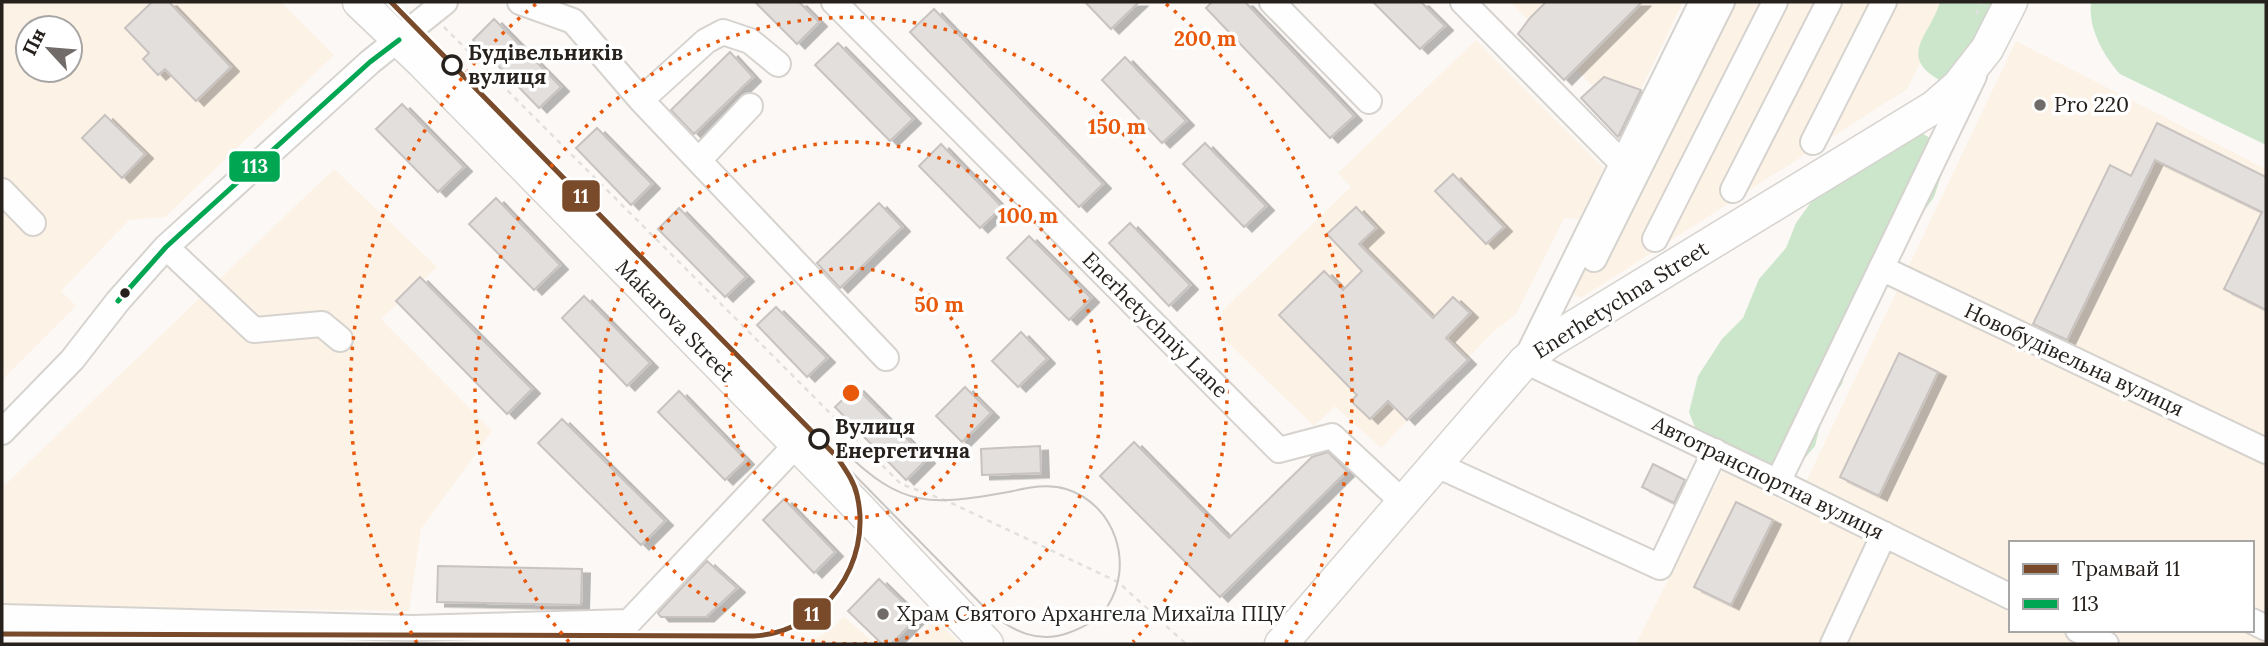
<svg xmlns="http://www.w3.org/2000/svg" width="2268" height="646" font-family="Lora,serif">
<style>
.built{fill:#fdf2e6;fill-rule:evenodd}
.green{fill:#cbe6ca}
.building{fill:#e3dfdc;stroke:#c8c3c0;stroke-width:2;filter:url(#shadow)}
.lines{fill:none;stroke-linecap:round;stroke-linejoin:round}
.minor-casing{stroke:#d6d3cf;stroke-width:28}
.major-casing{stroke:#d6d3cf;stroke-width:35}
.path{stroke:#e2e0df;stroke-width:2.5;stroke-dasharray:5 5;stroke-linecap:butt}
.minor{stroke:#fefefe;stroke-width:24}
.major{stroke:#fefefe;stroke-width:32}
.tram{stroke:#c7c6c5;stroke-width:2}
.bus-1-casing{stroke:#fff;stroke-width:10}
.bus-1{stroke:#00a651;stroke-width:5}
.tram-1-casing{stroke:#fff;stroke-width:10}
.tram-1{stroke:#7a4b2a;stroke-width:5}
.ring{fill:none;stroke:#e8590c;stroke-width:3.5;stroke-dasharray:3.5 7}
.stop-dot{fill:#fff;stroke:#26211d;stroke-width:3.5}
.poi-dot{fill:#716c69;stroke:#fff;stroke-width:2.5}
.bus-dot{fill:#26211d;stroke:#fff;stroke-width:2.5}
.labels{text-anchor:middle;stroke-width:7;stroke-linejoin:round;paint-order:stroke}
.stop-label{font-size:21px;font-weight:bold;fill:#26211d;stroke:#fff;text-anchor:start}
.poi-label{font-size:21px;fill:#26211d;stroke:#fff;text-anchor:start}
.street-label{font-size:21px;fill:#26211d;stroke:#fff}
.centre{fill:#e8590c;stroke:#fff;stroke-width:3.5}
.ring-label{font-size:21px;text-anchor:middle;font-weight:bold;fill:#e8590c;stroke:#fff;stroke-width:7;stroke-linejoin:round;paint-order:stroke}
.line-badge{stroke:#fff;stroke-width:2.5}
.badge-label{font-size:19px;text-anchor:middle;font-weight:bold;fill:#fff}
</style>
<defs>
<filter id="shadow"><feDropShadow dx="8" dy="4.5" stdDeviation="0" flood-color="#0004"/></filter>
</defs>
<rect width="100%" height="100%" fill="#fbf8f5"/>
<!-- built -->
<path class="built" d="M2,2H281L334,55L165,217L129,220L61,291L76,306L2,380ZM28,28H70V70H28Z
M1510,2H1683L1618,137L1581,98L1593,86L1575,69L1564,80L1518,34L1528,20Z
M1710,2H1950L1907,89L1581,298L1566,290Z
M1476,40L1604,168L1579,219L1564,218L1517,313L1492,333L1381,448L1335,406L1314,426L1223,338L1222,311L1351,187L1338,173Z
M2016,41L2266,169V644H1636L1723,470L1794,507ZM2011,543H2252V630H2011Z
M334,169L437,267L381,319L492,431L421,529L409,611L5,606L4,486Z
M844,617L876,644H806L829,631Z
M936,620L961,644H908Z"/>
<!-- green -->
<path class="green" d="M1940,2H2018L1943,82C1895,57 1930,36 1940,2Z
M2091,2H2266V145L2120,74C2103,55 2088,28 2091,2Z
M1917,130L1933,140L1944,167L1934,197L1919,218L1893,230L1876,247L1871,266L1882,293L1871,320L1854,342L1842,384L1824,410L1815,446L1799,465L1776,472L1698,435L1689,412L1698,376L1722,339L1743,318L1759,279L1786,248L1796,223L1821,188Z"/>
<!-- building -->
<path class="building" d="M152,2H169L231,67L196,101L165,69L158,75L143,59L149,53L125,28Z
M755,2H799L819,22L797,44Z
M1085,2H1139L1111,29Z
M1212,2H1245L1354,116L1330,138L1206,8Z
M1373,2H1421L1445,26L1420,49Z
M1546,2H1642L1564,80L1518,34L1530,18Z
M934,9L1103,184L1079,207L910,32Z
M494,19L561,87L539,108L473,40Z
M838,43L913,119L890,141L815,65Z
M730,52L753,77L694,134L671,110Z
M1125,57L1186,121L1162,143L1102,80Z
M1604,77L1641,90L1618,137L1581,98Z
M402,104L464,167L438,192L376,129Z
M105,115L145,154L122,178L82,138Z
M2157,123L2266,177V310L2224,289L2262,212L2155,160L2067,340L2033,324L2110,165L2131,176Z
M597,128L652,184L631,205L576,148Z
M1205,143L1266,206L1244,227L1183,164Z
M941,144L1002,207L980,228L919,166Z
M1453,174L1504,227L1486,244L1435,191Z
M496,198L560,265L534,290L469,224Z
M879,203L902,227L840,288L817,263Z
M1356,207L1376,228L1359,244L1433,318L1453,297L1470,313L1446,338L1468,360L1407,420L1388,401L1370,419L1351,401L1357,395L1279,315L1324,271L1343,290L1362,271L1327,234Z
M679,208L746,277L725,297L658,229Z
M1130,223L1190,285L1169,306L1109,243Z
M1029,236L1091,298L1069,320L1007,258Z
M420,277L532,389L507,414L396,301Z
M584,296L650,363L627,386L562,318Z
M776,307L827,358L807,377L757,325Z
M1021,332L1047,359L1018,387L992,361Z
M1899,353L1938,372L1879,496L1840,477Z
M856,387L927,459L906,480L835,407Z
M965,387L991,413L962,442L936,416Z
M679,391L746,460L725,480L658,412Z
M562,419L665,521L641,545L538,443Z
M1134,442L1229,538L1312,457L1328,452L1347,471L1220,597L1100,476Z
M1040,446L1041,473L982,475L981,449Z
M1653,464L1685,480L1674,503L1642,487Z
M784,499L835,552L814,573L763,520Z
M1736,502L1773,520L1731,605L1694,587Z
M707,561L737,588L706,617H661L658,613Z
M438,566L582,569L581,605L437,602Z
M879,579L918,617L891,644H882L848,611Z"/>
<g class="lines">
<defs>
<path id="minor" d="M520,2L573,21L641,100L886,358
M834,2L1279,450L1332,436L1404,503
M1272,2L1369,101
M1463,2L1622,163
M1702,2L1525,361L1778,482L2011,597
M641,100L706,41L723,32L750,41L778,64
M1813,142L1884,2
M699,160L750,106
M1733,190L1829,2
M2,191L33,223
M1655,239L1775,2
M166,247L254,330L322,324L340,339
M1594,259L1722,2
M1881,268L2266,451
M2,432L72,360L118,301L166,247L370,62L445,2
M1437,465L1660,567L1715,451
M1778,482L1974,76
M2,617L413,628L629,622L796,445
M2252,621L2266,628
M2078,630L2106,644
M1833,644L1884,534"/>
<path id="major" d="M359,2L422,62L859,508L987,644
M1281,644L1525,361L1549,342L1934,107L1958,86L1987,49L2011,2"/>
</defs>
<!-- minor casing -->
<use href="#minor" class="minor-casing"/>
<!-- major casing -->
<use href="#major" class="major-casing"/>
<!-- path -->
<path class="path" d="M1976,14L1982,2
M444,27L901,484L947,501L1118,582L1186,644"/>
<!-- minor -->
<use href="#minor" class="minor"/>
<!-- major -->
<use href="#major" class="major"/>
<!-- tram -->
<path class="tram" d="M837,457L990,613C1013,631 1038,644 1068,633C1082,628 1099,619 1107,607C1135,565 1115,504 1066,489C1047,483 1027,488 1008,492C930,506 902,508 843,450"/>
<defs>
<path id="bus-1" d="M118,301L166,247L370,62L399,40"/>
</defs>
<!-- bus-1 casing -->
<use href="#bus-1" class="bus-1-casing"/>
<!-- bus-1 -->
<use href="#bus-1" class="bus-1"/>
<defs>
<path id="tram-1" d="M2,634L754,636C824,632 873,563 857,495C854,481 845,469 837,457L391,2"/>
</defs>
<!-- tram-1 casing -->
<use href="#tram-1" class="tram-1-casing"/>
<!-- tram-1 -->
<use href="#tram-1" class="tram-1"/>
</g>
<!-- distance rings -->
<g class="ring">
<circle cx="851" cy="393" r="125"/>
<circle cx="851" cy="393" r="251"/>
<path d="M569 642A376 376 0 1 1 1133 642"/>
<path d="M417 643A501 501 0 0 1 536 4M1166 4A501 501 0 0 1 1285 644"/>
</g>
<!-- markers -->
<g class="stop-dot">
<circle cx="452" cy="65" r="9"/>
<circle cx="819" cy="439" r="9"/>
</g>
<g class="poi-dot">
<circle cx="2040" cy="105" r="7"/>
<circle cx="883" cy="614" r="7"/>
</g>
<circle class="bus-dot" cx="125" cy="293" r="6"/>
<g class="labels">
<!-- stop labels -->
<g class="stop-label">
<text x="468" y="60">Будівельників<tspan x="468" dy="24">вулиця</tspan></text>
<text x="835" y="434">Вулиця<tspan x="835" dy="24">Енергетична</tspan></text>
</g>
<!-- poi labels -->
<g class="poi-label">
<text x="2054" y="112">Pro 220</text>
<text x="897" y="621">Храм Святого Архангела Михаїла ПЦУ</text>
</g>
<!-- street labels -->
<g class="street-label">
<text transform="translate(1621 300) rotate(-32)" y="7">Enerhetychna Street</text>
<text transform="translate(675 321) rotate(46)" y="7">Makarova Street</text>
<text transform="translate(1155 325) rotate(45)" y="7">Enerhetychniy Lane</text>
<text transform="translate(2074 360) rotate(25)" y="7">Новобудівельна вулиця</text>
<text transform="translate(1768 478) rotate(26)" y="7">Автотранспортна вулиця</text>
</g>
</g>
<circle cx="851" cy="393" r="10" class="centre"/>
<g class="ring-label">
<text x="1205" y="46">200 m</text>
<text x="1117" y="134">150 m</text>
<text x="1028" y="223">100 m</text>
<text x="939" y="312">50 m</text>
</g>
<g class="line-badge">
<rect x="228" y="150" width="53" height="33" rx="7" fill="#00a651"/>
<rect x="561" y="179" width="40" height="34" rx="7" fill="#7a4b2a"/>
<rect x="792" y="597" width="40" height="34" rx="7" fill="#7a4b2a"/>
</g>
<g class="badge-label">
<text x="255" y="173">113</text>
<text x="581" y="203">11</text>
<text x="812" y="621">11</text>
</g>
<!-- border -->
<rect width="2268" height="646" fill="none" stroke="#26211d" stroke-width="7"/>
<!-- legend -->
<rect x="2009" y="541" width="245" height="91" fill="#ffffff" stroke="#a8a6a5" stroke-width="2"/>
<rect x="2023" y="564" width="35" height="10" fill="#7a4b2a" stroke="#a8a6a5" stroke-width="2"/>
<text x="2072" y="576" font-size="21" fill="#26211d">Трамвай 11</text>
<rect x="2023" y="599" width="35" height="10" fill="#00a651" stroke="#a8a6a5" stroke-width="2"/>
<text x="2072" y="611" font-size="21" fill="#26211d">113</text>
<!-- north arrow -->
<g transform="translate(49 49) rotate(296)"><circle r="33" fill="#ffffff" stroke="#a8a6a5" stroke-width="2"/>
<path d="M0-5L12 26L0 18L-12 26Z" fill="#716c69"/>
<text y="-10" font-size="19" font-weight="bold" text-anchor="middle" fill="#26211d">Пн</text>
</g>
</svg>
